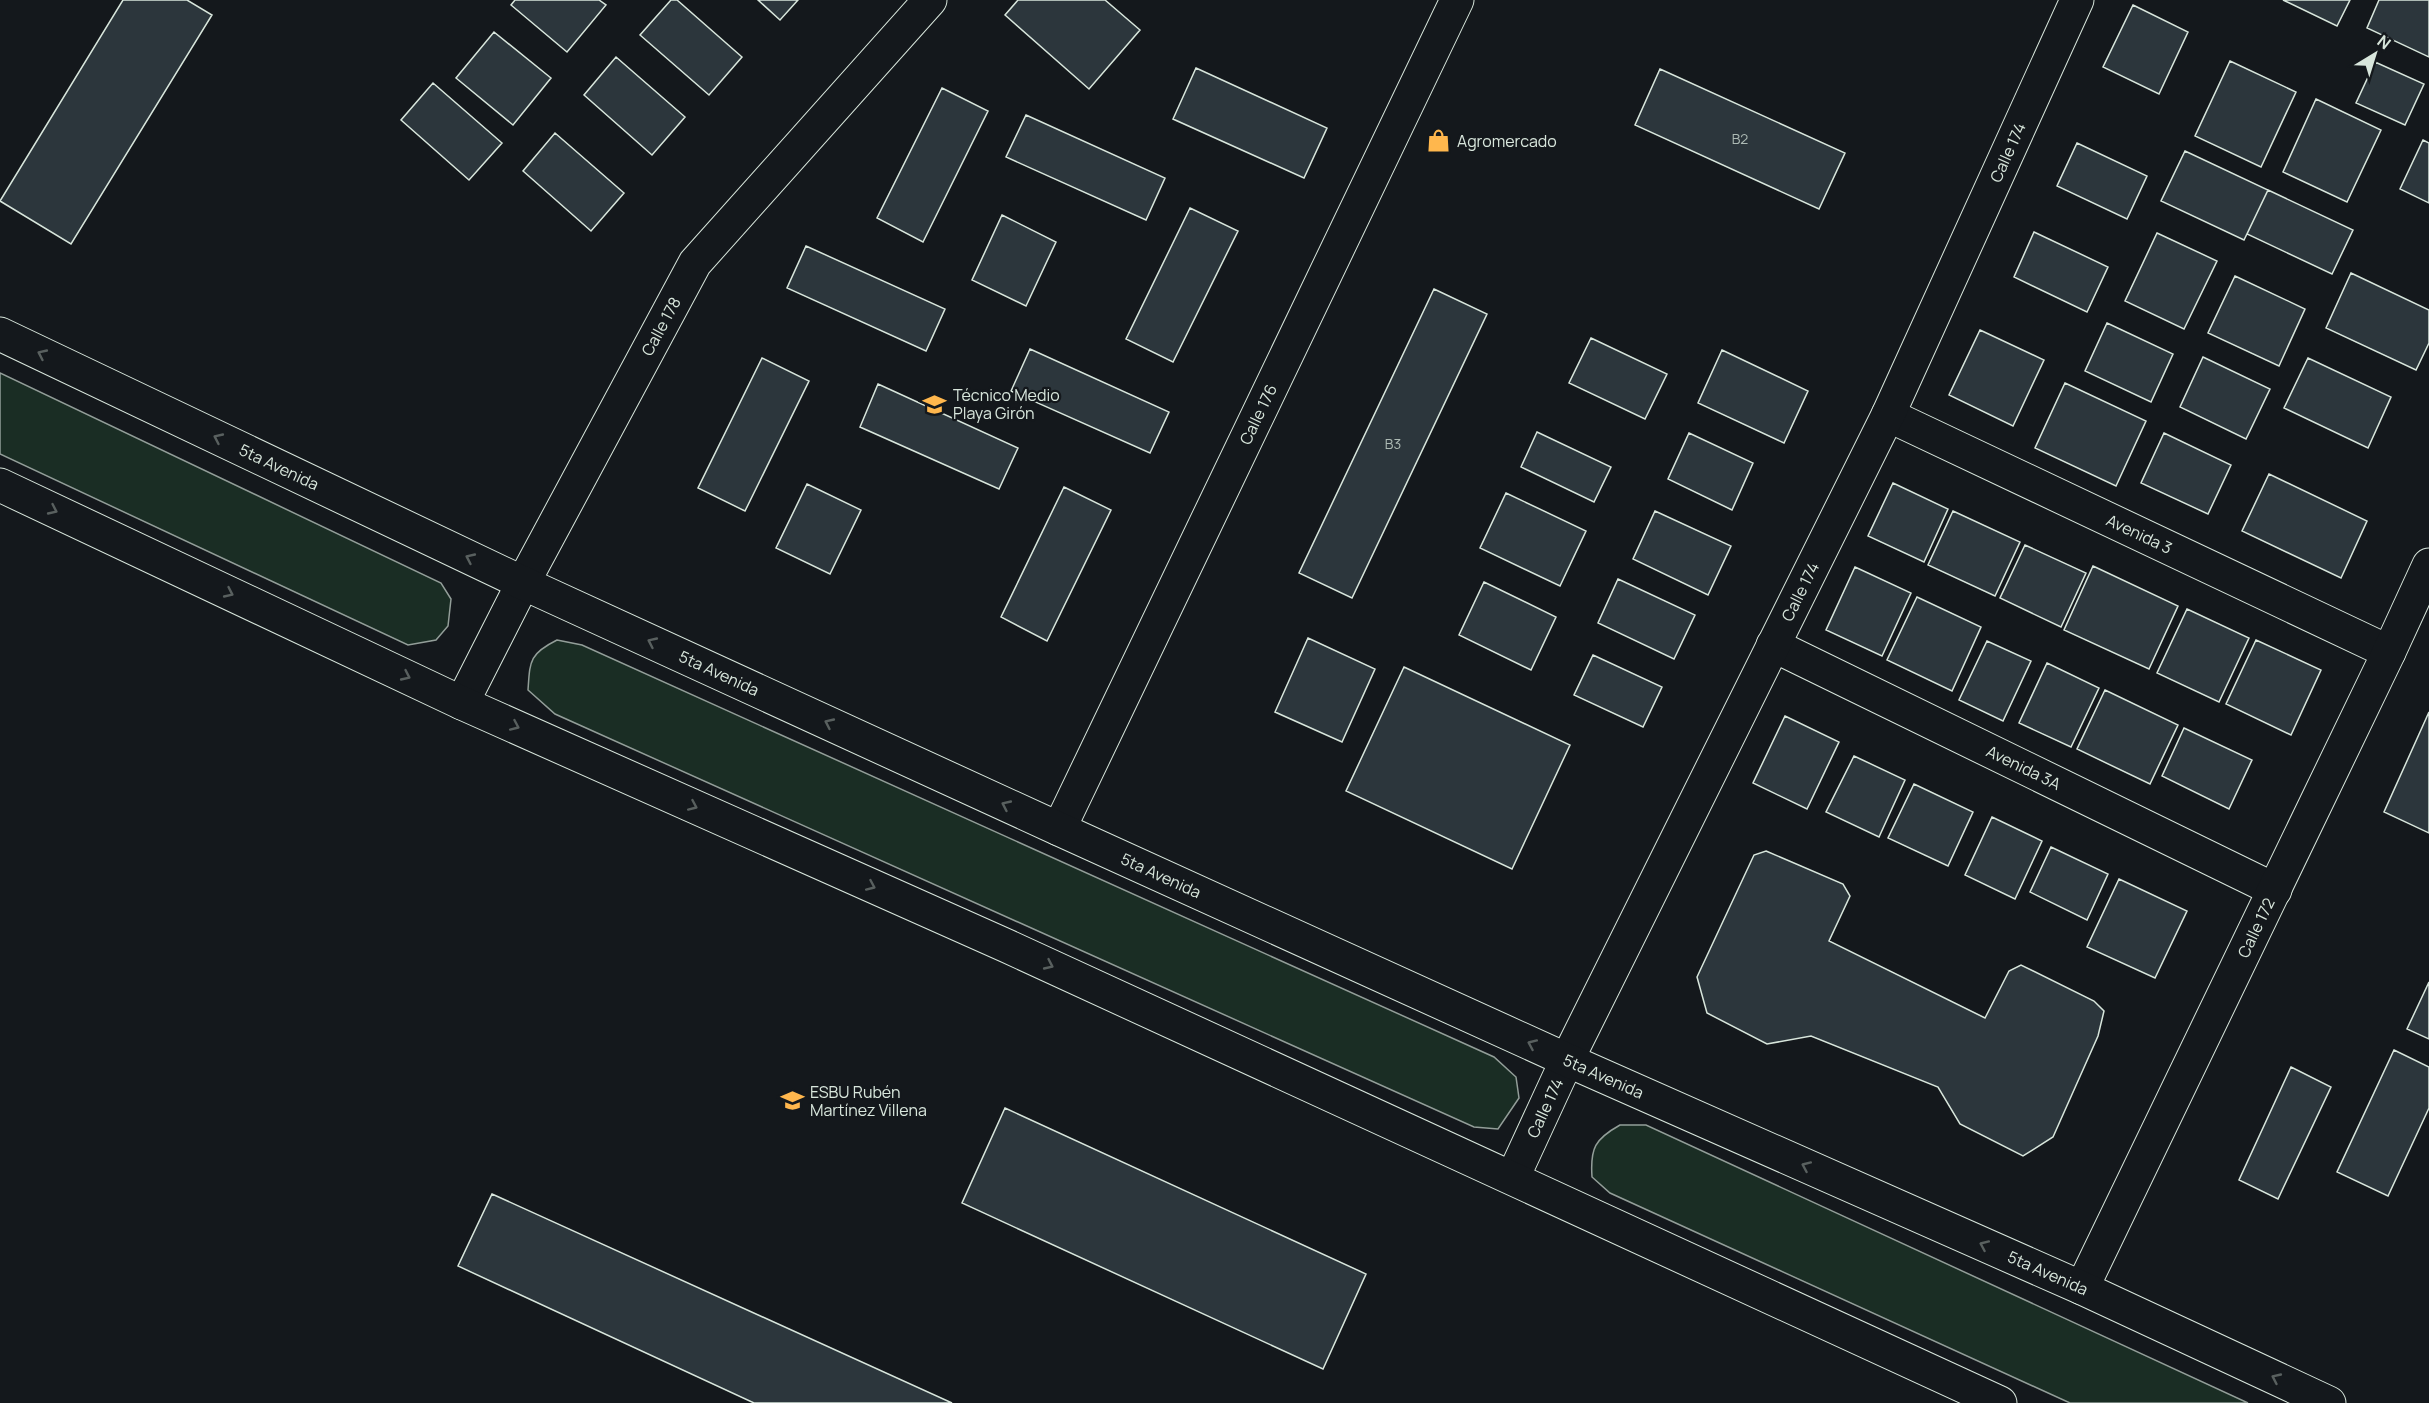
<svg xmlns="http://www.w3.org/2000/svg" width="2429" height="1403" font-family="Manrope,sans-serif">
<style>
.green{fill:#1a2d24;stroke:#939e99;stroke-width:1.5}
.building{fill:#2c363c;stroke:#d8e6dc;stroke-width:1.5}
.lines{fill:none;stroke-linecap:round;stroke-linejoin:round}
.minor-casing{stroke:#d8e6dc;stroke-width:35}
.trunk-casing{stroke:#d8e6dc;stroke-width:35}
.minor{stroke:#14181c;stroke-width:33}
.trunk{stroke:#14181c;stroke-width:33}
.oneway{stroke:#59605f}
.labels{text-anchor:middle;stroke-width:4.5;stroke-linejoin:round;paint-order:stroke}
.number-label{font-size:14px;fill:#adbab4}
.poi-label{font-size:16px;fill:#d8e6dc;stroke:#14181c;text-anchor:start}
.street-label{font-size:16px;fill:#d8e6dc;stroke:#14181c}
</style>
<rect width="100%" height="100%" fill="#14181c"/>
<!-- green -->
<path class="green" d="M0,373L441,583L451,599L448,626L436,640L408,645L0,454Z
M557,640L582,645L1494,1057L1516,1077L1519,1098L1498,1129L1474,1127L555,714L528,690C530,661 529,654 557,640Z
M1620,1125H1646L2248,1403H2070L1610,1193L1592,1177C1590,1148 1595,1139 1620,1125Z"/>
<!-- building -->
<path class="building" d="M123,0H187L212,15L71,244L0,201Z
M515,0H599L606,5L567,52L511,5Z
M671,0H677L742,57L709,95L640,35Z
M758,0H798L780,20Z
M1018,0H1105L1140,30L1089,89L1005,15Z
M2283,0H2350L2337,26Z
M2379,0H2429V57L2367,28Z
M2133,5L2188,32L2159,94L2103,67Z
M494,32L551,78L513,125L456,78Z
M616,57L685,117L652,155L584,95Z
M2230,61L2296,92L2261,167L2195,136Z
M2375,62L2424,84L2405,125L2356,103Z
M1196,68L1327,128L1304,178L1173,119Z
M1660,69L1845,153L1819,209L1635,125Z
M433,83L502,143L469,180L401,120Z
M942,88L988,111L923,242L877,218Z
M2316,99L2381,130L2347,202L2283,172Z
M1026,115L1165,178L1146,220L1006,157Z
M555,133L624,193L591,231L523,171Z
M2423,140L2429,143V203L2400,189Z
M2077,143L2147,176L2127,219L2057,186Z
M2185,151L2268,190L2244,240L2161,201Z
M2268,190L2353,230L2332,274L2247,234Z
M1190,208L1238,231L1173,362L1126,339Z
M1002,215L1056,242L1026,306L972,280Z
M2034,232L2108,267L2087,312L2014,277Z
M2157,233L2217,261L2184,329L2125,301Z
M806,246L945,309L926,351L787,288Z
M2351,273L2429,310V343L2416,370L2326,328Z
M2235,276L2305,309L2279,366L2208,333Z
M1434,289L1487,314L1352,598L1299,573Z
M2107,323L2173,354L2151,402L2085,371Z
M1980,330L2044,360L2013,426L1949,395Z
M1591,338L1667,374L1645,419L1569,383Z
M1030,349L1169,412L1150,453L1011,391Z
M1722,350L1808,391L1784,443L1698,403Z
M2203,357L2270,389L2246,439L2180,407Z
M762,358L809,381L745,511L698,488Z
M2308,358L2391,397L2368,448L2284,408Z
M2065,383L2146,421L2116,486L2035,448Z
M878,384L1018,448L999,489L860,427Z
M1537,432L1611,467L1594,502L1521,467Z
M1689,433L1753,463L1732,510L1668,479Z
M2164,433L2231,465L2208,514L2141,483Z
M2269,474L2367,521L2341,578L2242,531Z
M1893,483L1948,509L1924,562L1868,536Z
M807,484L861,510L830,574L776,548Z
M1064,487L1111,510L1047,641L1001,617Z
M1506,493L1586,531L1560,586L1480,548Z
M1655,511L1731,546L1708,595L1633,559Z
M1953,511L2020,542L1995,596L1928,565Z
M2025,545L2086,573L2061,627L2000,598Z
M2093,566L2178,606L2149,669L2064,630Z
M1855,567L1911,593L1882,656L1826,630Z
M1618,579L1695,615L1674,659L1598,623Z
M1484,582L1556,617L1531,670L1459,635Z
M1917,597L1981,627L1952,691L1887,660Z
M2187,609L2249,638L2219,702L2157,673Z
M1308,638L1375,669L1342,742L1275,712Z
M2256,640L2321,670L2291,735L2226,704Z
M1987,641L2031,661L2003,721L1959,700Z
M1593,655L1662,687L1643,727L1574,695Z
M2047,663L2099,688L2071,747L2019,723Z
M1404,667L1570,745L1512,869L1346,791Z
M2105,690L2178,725L2150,784L2077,749Z
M2429,712V833L2384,812Z
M1785,716L1839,742L1807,809L1753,783Z
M2184,728L2252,760L2229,809L2162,776Z
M1854,756L1905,780L1879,837L1826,812Z
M1914,784L1973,812L1948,866L1888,838Z
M1992,817L2042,841L2015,899L1965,875Z
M2051,847L2108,874L2087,920L2030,892Z
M1766,851L1843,884L1850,896L1829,941L1985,1018L2009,971L2021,965L2094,1001L2104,1011L2098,1036L2053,1137L2023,1156L1960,1124L1938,1087L1811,1036L1767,1044L1707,1013L1697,977L1754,855Z
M2119,879L2187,911L2155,978L2087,947Z
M2429,982V1039L2407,1029Z
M2394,1050L2429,1067V1108L2388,1196L2337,1172Z
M2291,1067L2331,1087L2278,1199L2239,1180Z
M1005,1108L1366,1274L1323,1369L962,1203Z
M492,1194L952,1403H754L458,1266Z"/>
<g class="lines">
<defs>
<g id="minor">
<path id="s1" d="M1888,415L2389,652"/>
<path id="s2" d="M1773,645L2275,890"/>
<path id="s3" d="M462,703L523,583L695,263L930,0"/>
<path id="s4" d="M1059,829L1457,0"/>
<path id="s5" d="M1513,1177L1567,1060L1888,415L2077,0"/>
<path id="s6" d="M2082,1288L2389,652L2429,565"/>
</g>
<g id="trunk">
<path id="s7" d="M0,334L523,583L1059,829L1567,1060L2082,1288L2329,1403"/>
<path d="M0,485L462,703L1007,946L2000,1403"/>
</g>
</defs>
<!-- minor casing -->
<use href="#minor" class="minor-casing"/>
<!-- trunk casing -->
<use href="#trunk" class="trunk-casing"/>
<!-- minor -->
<use href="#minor" class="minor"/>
<!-- trunk -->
<use href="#trunk" class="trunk"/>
</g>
<!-- one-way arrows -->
<defs><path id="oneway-chevron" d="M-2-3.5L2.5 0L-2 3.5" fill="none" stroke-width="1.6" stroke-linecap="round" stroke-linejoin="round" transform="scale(1.5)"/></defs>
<g class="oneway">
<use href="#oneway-chevron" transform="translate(42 354) rotate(-155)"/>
<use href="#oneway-chevron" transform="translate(218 438) rotate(-155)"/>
<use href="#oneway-chevron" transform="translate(53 510) rotate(25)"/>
<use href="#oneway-chevron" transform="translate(470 558) rotate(-155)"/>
<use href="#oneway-chevron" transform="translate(229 593) rotate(25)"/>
<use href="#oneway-chevron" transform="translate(652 642) rotate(-155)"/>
<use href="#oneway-chevron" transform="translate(406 676) rotate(25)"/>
<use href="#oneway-chevron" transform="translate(829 723) rotate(-155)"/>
<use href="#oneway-chevron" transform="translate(515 726) rotate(24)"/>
<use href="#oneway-chevron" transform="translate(1006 805) rotate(-155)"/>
<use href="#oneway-chevron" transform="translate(693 806) rotate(24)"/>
<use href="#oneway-chevron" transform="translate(871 886) rotate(24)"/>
<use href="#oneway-chevron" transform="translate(1049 965) rotate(25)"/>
<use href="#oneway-chevron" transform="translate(1532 1044) rotate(-156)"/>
<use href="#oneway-chevron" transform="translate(1806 1166) rotate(-156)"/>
<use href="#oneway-chevron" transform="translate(1984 1245) rotate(-156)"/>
<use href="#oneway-chevron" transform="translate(2276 1378) rotate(-155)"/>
</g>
<!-- icons -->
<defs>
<symbol id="shop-bare" viewBox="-9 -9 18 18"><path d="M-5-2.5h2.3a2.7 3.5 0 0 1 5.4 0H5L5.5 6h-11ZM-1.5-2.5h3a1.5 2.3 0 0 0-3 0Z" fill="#ffb74d" stroke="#14181c" stroke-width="2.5" paint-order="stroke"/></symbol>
<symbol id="school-bare" viewBox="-9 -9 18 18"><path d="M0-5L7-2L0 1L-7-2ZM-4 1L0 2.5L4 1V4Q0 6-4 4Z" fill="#ffb74d" stroke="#14181c" stroke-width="2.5" paint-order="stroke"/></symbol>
</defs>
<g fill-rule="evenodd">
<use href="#shop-bare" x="1422" y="124" width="33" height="33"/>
<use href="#school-bare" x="918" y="388" width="33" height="33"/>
<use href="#school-bare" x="776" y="1084" width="33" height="33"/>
</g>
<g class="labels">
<!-- number labels -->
<g class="number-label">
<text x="1740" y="144">B2</text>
<text x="1393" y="449">B3</text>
</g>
<!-- poi labels -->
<g class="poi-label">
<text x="1457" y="147">Agromercado</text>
<text x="953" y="401">Técnico Medio<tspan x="953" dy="18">Playa Girón</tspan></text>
<text x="810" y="1098">ESBU Rubén<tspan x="810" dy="18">Martínez Villena</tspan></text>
</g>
<!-- street labels -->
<g class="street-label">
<text dy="6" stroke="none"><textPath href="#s5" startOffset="1138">Calle 174</textPath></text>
<text dy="6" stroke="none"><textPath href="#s3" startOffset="426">Calle 178</textPath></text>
<text dy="6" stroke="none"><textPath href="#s4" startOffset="460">Calle 176</textPath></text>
<text dy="6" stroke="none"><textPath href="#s7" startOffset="309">5ta Avenida</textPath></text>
<text dy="6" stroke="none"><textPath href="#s1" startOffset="278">Avenida 3</textPath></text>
<text dy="6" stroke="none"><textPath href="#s5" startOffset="652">Calle 174</textPath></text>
<text dy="6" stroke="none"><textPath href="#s7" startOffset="795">5ta Avenida</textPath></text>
<text dy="6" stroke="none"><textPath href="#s2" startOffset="279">Avenida 3A</textPath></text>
<text dy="6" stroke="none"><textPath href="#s7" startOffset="1281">5ta Avenida</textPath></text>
<text dy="6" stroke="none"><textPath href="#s6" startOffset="400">Calle 172</textPath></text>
<text dy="6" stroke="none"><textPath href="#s7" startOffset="1767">5ta Avenida</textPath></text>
<text dy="6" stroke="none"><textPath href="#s5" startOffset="76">Calle 174</textPath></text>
<text dy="6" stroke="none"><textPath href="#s7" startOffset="2253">5ta Avenida</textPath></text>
</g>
</g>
<!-- north arrow -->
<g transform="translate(2375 54) rotate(38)" stroke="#14181c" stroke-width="4.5" paint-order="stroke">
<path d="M0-4.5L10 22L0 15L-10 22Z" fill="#d8e6dc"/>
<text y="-9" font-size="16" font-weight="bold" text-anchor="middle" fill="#d8e6dc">N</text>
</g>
</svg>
